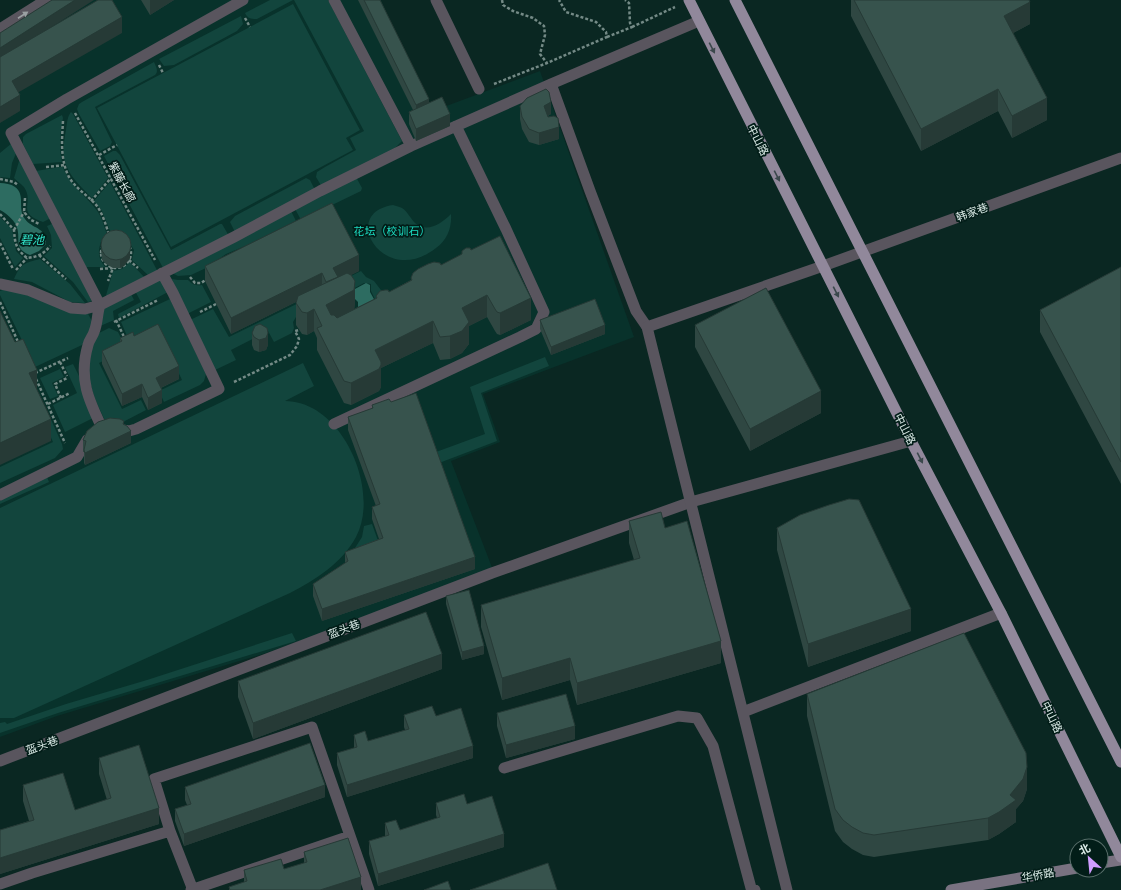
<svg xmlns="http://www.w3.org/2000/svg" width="1121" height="890" font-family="'Archivo Narrow','Noto Sans SC',sans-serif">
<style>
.built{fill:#08322b}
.green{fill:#12453d}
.water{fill:#2d6c61}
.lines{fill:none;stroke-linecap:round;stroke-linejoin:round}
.path{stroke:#748a86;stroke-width:2.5;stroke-dasharray:3 2;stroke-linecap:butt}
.service{stroke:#59555e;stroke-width:11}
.minor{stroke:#59555e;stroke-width:11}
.secondary{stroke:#797281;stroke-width:11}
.primary{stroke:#91889b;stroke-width:11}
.wall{fill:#2f4742}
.shaded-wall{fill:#263a36}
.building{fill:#37534d;stroke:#263a36}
.oneway{fill:#9aa0a2}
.oneway2{fill:#3b484c}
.labels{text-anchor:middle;stroke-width:3.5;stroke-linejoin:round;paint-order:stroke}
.street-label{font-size:11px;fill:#dbebe7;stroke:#021d18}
.park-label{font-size:11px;fill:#1cdcc2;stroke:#021d18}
.water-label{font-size:12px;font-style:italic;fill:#31e5cb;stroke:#021d18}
</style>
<rect width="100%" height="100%" fill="#0a2722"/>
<!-- built -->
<path class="built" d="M60,0H381L400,44L433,111L540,71L634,337L483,394L500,442L451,461L493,570L409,603L263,654L57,716L0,737V38Z"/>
<!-- green -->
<path class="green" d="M270,0H293L257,19C251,19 248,19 245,13Z
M294,0H328L402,141L393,150L322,187L316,177L317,172L325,167L356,150L350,138L364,131Z
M293,4L360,130L346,138L353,150L171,247L97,108Z
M241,16L243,24L237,31L174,65L164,66L159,59Z
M154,62C156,67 159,71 155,75L95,107L112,142L110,146L100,151L79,114L77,109L79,104L82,102Z
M71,112L73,114L108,178L92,198C68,174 59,165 66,130C67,124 67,117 71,112Z
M62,115L63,118C60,133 59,147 62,162L33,164L23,144V137L26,134Z
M12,143L17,151L12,163L10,178L0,177V153Z
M113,151H116L120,155L171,250L220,224H222L229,236L163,268L104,156Z
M20,158L51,218L43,222C15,213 35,203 24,187C21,184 17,181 14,178Z
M60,167H63C70,186 87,196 98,212C103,220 105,229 108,238L101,242C97,253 99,259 105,267H86L36,171Z
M356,177L362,188L361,191L301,220L294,207Z
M306,178L310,180L315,190L235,232L230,222L235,216Z
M110,182L158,272L149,276L132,260L134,250L129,242L112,236L102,211L94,201Z
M393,205C396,206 400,207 402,208C408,212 410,218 415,223C427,234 442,223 451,214C452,228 447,240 436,248C384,289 338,213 393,205Z
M291,211L296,221L250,244L226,254L206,268L191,275L178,276L172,273Z
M0,217L12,229L16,251L23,258L15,267L0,238Z
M54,223L92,301L88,302L73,282L44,256L52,248L51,235L47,226Z
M40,259L70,284L85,303L70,302L32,282L14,279C21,263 25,263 40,259Z
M130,262L145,278L105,299L113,271L122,269Z
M361,271L366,277L374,281L384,294L377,303L371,291V284L364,283L353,289L335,284Z
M160,278L168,292L119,318L118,314L141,302L135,291Z
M172,279L178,280H188C193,285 196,286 202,285L211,302L187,314L175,290Z
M7,288L87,312L93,323L87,338L82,345L35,367L0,295V291Z
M131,294L134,300L113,311L114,320L98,327L103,308Z
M315,295L296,317L293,322L294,328L292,333L274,342L268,331L231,350L236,360L215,370L190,320L213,309L229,337Z
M170,299L206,374L204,381L200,385L164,402L159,391L182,380L160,333L130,343L121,322Z
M109,328L118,332L125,346L119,353L99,363L122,409L141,400L146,410L123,422L107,424C96,403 84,378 90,353C91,347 93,341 95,335Z
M545,357L549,366L481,393L497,441L439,463L436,452L485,434L470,387Z
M303,363L314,386L285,401C342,401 381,490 356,537C342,563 315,580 290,593L14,718H0V508Z
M73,364L82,382L93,418L65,432L53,405L77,393L65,367Z
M60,369L64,377L52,383L58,396L50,399L40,378Z
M39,393L62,444L63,449L55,458L0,483V467L53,442L32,397Z
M47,477L49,482L0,504V499Z
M372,524L381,549L355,548L362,537L364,526Z
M292,633L296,641L58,713L0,733V723L5,722L7,724L66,704L147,680Z"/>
<!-- water -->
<path class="water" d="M0,183C5,183 11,184 15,187C26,195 17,209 25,219C32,229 47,227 46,244L39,251L30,255C12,248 22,238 16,225C13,219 6,213 0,210Z
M366,283L370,285V292L375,301L358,311V302L354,298L355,289Z"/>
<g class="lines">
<!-- path -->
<path class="path" d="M502,0L503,5L513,11L533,18L544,26L545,35L540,54L547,63
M245,18L250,27
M632,27L675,7
M607,37L632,27L630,23L629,3L625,0
M159,65L163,73
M494,84L547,63L607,37L606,32L596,22L566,12L559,0
M75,113L155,260
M63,121C62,139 60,157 68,175C74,188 88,195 97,206C103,215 106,225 109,235
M99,155L117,145
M46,167L65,165
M0,179L14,182L18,185
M25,198L24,212L31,220L39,224
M91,201L111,178
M0,214L14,230C15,244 16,249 27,258C37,257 44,254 50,246
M14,230L24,212
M101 253a15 15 0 1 1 30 0a15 15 0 1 1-30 0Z
M0,243L13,269
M39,255L66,279
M129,260L138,268
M100,269L113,268L108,281
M16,270L27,258
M190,277L195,283H201L207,279
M0,302L19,344
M200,312L216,304
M116,320L125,339
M114,322L158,300
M60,362L67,376
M35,373L68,358
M36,379L65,443
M234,382L290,355L297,346L299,339L295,331L299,330
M61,398L55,384L67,378
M48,404L70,393"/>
<!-- service -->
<path class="service" d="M334,0L411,146
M551,84L590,191L636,311L647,327
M0,284L28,290L71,308L85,309L100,305L11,133L67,99L243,0
M334,424L520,337L536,329L544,312L506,229L456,126
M116,429L129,431L136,429L219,389L173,293L162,273
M0,495L77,457L87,440L103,430C89,401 78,379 88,345C89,340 93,336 94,332C98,323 97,313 100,305L234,237L320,191L411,146L551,84L699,21
M0,761L492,573L691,502
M504,768L678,716L697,718L713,746L751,888L755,890
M170,831L193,890
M0,884L32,873L170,831L154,779L312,727L369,890
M191,890L350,836"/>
<!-- minor -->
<path class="minor" d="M436,0L479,89
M0,29L46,0
M691,502L911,441
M743,712L1001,613
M787,890L647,327L823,266L1121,158"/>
<!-- secondary -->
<path class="secondary" d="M1101,863L1121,860
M951,890L1077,868"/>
<!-- primary -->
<path class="primary" d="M689,0L911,441L1001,613L1121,857
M735,0L1121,762"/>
</g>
<!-- wall -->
<path class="wall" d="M141,0H174L150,15Z
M358,0H380L429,102L450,126L416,141L409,124V112L413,110Z
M851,0H1029L1030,24L1013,33L1047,120L1012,138L998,111L921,151L851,16Z
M520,106L551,114L548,116L559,139L539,145L529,142L522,129L520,119Z
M101,242L130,258L124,266L120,268H113L106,264L102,260L101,250Z
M471,250L531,320L500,335L497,334L495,331L487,317L469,326V344L462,353L450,359L440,360L433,343L381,368V387L379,391L351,405L344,403L317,350V338L314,331L307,335L302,334L296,325V302L231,334L205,281V266L359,271L351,275L355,303L354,309L376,298V296L389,292L411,280V278L441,265Z
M1121,267V484L1040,332V310Z
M540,320L605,334L551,355L540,329Z
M695,325L821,413L750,451L695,347Z
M252,333L268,345L266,350L259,352L254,350L252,345Z
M134,336L179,379L161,388L162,403L148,410L142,397L122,406L102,364V351L120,342V338Z
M372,405L475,569L322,621L313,596V584L345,563V552L379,539L372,519V507L376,506L348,430V417L372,409Z
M124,425L131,443L85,465L84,463V452H83V440Z
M629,521L665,528L721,663L577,705L570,680L502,700L481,627V605L634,560L629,543Z
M777,528L911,631L808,667L777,550Z
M446,596L484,654L462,660L446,604Z
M442,669L253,739L238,697V681Z
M807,694L1027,789L1023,801L1016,809V822L999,834L988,840L874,857L863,855L852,849L843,842L835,831L807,716Z
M497,713L575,739L506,758L497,726Z
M404,715L436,716L473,758L347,797L337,765V753L354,748V735L368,741L405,730L404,727Z
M99,758L159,824L0,874V830L29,821L23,801V785L75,810L107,800L99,774Z
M185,787L325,797L184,846L175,821V809L187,805L185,800Z
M436,803L467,804L504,847L378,886L369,854V841L385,836V823L400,830L437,818L436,815Z
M304,852L361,890H229V887L244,882V870L284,869L304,863Z"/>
<!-- shaded-wall -->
<path class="shaded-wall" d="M75,0H94L0,60V48Z
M150,0H174L150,15Z
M1030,2V24L1004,38V16Z
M122,17V33L12,96V81Z
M998,89V111L921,151V129Z
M20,95V111L0,123V107Z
M1047,98V120L1012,138V116Z
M429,99V111L416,117V105Z
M551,102V114L544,118V106Z
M450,114V126L416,141V129Z
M559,127V139L539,145V133Z
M130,249V258L124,266L120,268V260Z
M359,255V271L333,284V268Z
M322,273V289L231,334V318Z
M355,281V303L354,312L326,327V305Z
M487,295V317L469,326V344L462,353L450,359V336L462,308Z
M531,298V320L500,335V313Z
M314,309V331L307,335V313Z
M433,321V343L381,368V387L379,391L351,405V383L375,350Z
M605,325V334L551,355V347Z
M268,333V345L266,350L259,352V340Z
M179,366V379L156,390V378Z
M37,370V392L29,373Z
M142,384V397L122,406V394Z
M162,390V403L148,410V398Z
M821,391V413L750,451V429Z
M51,419V441L0,465V443Z
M124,421V433L131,431V443L85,465V453L123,424Z
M475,557V569L322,621V609Z
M911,609V631L808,667V644Z
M721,641V663L577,705V683Z
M484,646V654L462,660V652Z
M442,654V669L253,739V723Z
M570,658V680L502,700V678Z
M575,726V739L506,758V745Z
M473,746V758L347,797V785Z
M1027,767V789L1023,801L1016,809V822L999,834L988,840V818L1010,795Z
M325,785V797L184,846V834Z
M159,808V824L0,874V858Z
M504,834V847L378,886V874Z
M361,877V890H320Z"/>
<!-- building -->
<path class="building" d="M52,0H75L0,48V33Z
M98,0H112L122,17L12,81L20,95L0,107V57Z
M364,0H380L429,99L416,105Z
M854,0H1029L1030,2L1004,16L1047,98L1012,116L998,89L921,129Z
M546,89L549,92L551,102L544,106L548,117L554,116L558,118L559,127L539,133L529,129L522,117L520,106L527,98Z
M442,97L450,114L416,129L409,112Z
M332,203L359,255L333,268L338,277L326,282L322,273L231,318L205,266Z
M101 245a15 15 0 1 1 30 0a15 15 0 1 1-30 0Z
M500,236L531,298L500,313L497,312L495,309L487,295L462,308L469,322L462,331L450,336L440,337L433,321L375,350L381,362V365L379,369L351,383L344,381L317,328L322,326L314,309L307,313L302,312L296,303L298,296L347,273L351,275L355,281L354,290L326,305L331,315H334L337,318L377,298L376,296L380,291L385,290H388L389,292L412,280L411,278L413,273L418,269L428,264L434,262L440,263L441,265L462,254V251L466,248H470L471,250Z
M1121,267V462L1040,310Z
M766,288L821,391L750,429L695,325Z
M595,299L605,325L551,347L540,320Z
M0,311L15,342L23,339L37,370L29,373L51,419L0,443Z
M158,324L179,366L156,378L162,390L148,398L142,384L122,394L102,351L122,341L120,338L133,332L134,336Z
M260,324L267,328L268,333L266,338L259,340L254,337L252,333L255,326Z
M416,393L475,557L322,609L313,584L348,561L345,552L383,538L372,507L380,504L348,417L373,408L372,405L389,399L391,402Z
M110,418L120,419L124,421L123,424L127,426L131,431L85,453L84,450L86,441L83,440L87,431L98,422Z
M849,499L859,500L911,609L808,644L777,528L800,515L829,505Z
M661,512L665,528L687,521L721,641L577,683L570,658L502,678L481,605L640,558L629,521Z
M469,590L484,646L462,652L446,596Z
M426,612L442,654L253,723L238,681Z
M964,633L1026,753L1027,767L1023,779L1010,795L1016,800L999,812L988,818L874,835L863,833L852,827L843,820L835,809L807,694Z
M566,694L575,726L506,745L497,713Z
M432,706L436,716L461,708L473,746L347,785L337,753L357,747L354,735L365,731L368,741L409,729L404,715Z
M310,743L325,785L184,834L175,809L191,804L185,787Z
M139,745L159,808L0,858V830L34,820L23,785L63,773L75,810L111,798L99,758Z
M464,794L467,804L492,796L504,834L378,874L369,841L389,835L385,823L396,820L400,830L440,817L436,803Z
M348,838L361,877L320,890H230L229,887L247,881L244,870L281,859L284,869L307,862L304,852Z
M548,863L557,890H470Z
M448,881L451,890H424Z"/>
<!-- one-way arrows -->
<defs><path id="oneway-solid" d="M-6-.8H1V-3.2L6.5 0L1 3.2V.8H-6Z"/></defs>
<use class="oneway" href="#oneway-solid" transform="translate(23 15) rotate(-33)"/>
<g class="oneway2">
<use href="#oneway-solid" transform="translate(712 48) rotate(63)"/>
<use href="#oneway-solid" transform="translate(777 176) rotate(63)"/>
<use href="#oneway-solid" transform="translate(836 292) rotate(63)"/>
<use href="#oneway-solid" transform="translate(920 458) rotate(63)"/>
</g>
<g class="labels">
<!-- street labels -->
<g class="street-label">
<text transform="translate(758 140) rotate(63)" y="4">中山路</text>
<text transform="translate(122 182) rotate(62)" y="4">紫藤长廊</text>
<text transform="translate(972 212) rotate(-20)" y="4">韩家巷</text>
<text transform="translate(905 429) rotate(63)" y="4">中山路</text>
<text transform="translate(344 629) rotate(-21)" y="4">盔头巷</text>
<text transform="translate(1052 717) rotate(64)" y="4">中山路</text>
<text transform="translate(42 745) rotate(-20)" y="4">盔头巷</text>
<text transform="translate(1038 875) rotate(-10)" y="4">华侨路</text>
</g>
<!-- park labels -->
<g class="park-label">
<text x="392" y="235">花坛（校训石）</text>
</g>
<!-- water labels -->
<g class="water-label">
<text x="32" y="244">碧池</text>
</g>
</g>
<!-- north arrow -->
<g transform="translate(1089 858) rotate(333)"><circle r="19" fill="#021d18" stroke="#596f6b"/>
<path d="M0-3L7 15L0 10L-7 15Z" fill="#d09dff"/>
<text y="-6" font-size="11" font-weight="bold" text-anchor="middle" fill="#dbebe7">北</text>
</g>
</svg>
